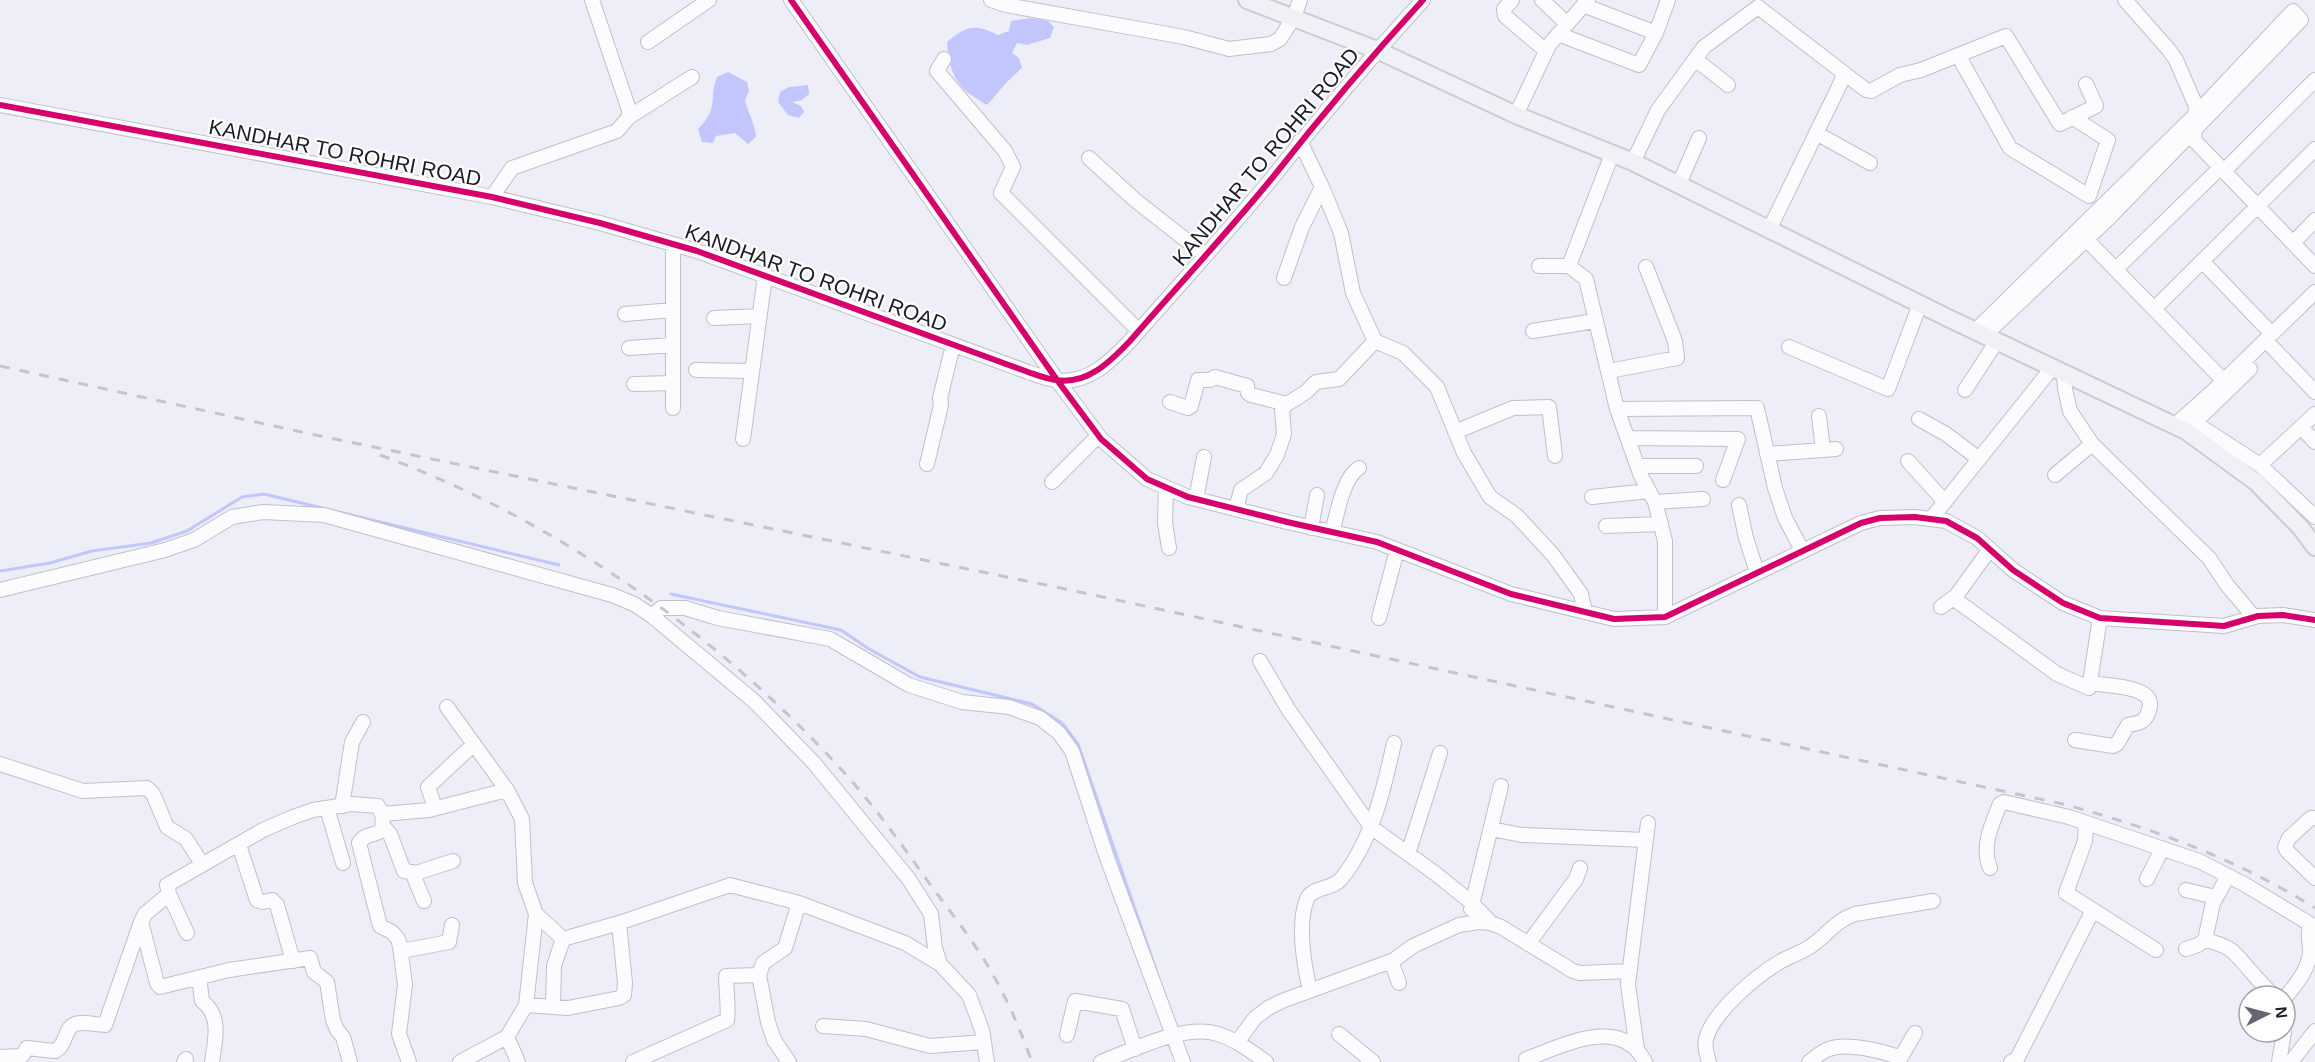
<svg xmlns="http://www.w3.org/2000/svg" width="2315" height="1062" font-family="Helvetica,sans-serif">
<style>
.water{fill:#c3c6fc}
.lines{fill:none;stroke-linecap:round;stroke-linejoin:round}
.stream{stroke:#c3c6fc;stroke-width:3}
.minor-casing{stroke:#bfc0ca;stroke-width:16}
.major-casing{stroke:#cbcbd1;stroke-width:20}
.minor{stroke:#fcfcfe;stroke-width:14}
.major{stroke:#f0f1f7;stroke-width:16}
.rail{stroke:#c5c5c8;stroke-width:3;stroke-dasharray:10 10;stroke-linecap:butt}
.cycleway-casing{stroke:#fff;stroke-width:10}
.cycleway{stroke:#d6006c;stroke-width:6}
.labels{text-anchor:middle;stroke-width:4.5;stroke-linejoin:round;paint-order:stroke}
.street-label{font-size:21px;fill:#1b1c26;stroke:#fff}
</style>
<rect width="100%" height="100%" fill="#edeef8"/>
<!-- water -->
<path class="water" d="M1031,18L1048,21L1054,27L1050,38L1027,45L1017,43L1012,53L1019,58L1022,68L1007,82L987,105C957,88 950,77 947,42C967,25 975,24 998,35L1009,31L1011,21Z
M728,72L747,82L749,91L745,100C748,113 755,123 756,137L748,144L735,133L716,136L713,143L702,142L698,129C720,107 708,100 717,77Z
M808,85L809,94L802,100L792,102L801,106L804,112L799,118L788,115L778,102L780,92L789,87Z"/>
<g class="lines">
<!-- stream -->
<path class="stream" d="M0,571L50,563L92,551L151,543L187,531L242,497L264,494L559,565
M671,594L841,630L869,649L920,677L1032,704L1062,723L1078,744L1156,970"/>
<defs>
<path id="minor" d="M791,0L1057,380L1101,439L1147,479L1188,497L1287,522L1377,542L1511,594L1614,619L1665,617L1861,523L1880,518L1915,517L1946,521L1977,538L2013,570L2063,603L2100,618L2224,626L2258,616L2283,615L2315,620
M991,0L1006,5L1184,37L1229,49L1271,44L1280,39L1294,17L1300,0
M1512,0L1504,9L1505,16L1546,51
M1542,0L1567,24
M2125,0L2169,50L2176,60L2196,106L2194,140L2315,266
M1583,5L1656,33
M1558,34L1639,65L1656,33L1668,0
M648,42L709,0
M1958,55L2010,148L2089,196L2108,140L2072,117
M944,59L937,71L1005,151L1013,167L1001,193L1139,331
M1695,59L1728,85
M0,105L492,197L600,223L697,251L1028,372C1037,375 1046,379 1056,380C1087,385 1110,362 1130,341C1177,287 1227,233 1273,177C1321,116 1371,57 1423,0
M1516,115L1549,45L1588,0
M629,117L692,77
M1816,133L1870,163
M1300,141L1322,187L1341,233L1353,293L1375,341L1403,353L1437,387L1464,453L1490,497L1517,516L1553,555L1581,594L1585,612
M1089,158L1135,200L1205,255
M1633,162L1658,110L1704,47L1758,7L1866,90L1871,91L1900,75L1921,70L2006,36L2060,124L2096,106L2086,84
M2224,171L2315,80
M1679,184L1699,138
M492,197L512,168L617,131L629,117V110L592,0
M1770,228L1845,74
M2081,234L2224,381
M2293,243L2315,220
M673,244V408
M2202,261L2272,334
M1539,266H1569L1586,279L1617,409L1641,476L1655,502L1665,541V617
M1569,266L1612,154
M2116,269L2220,168
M1284,278L1302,227L1322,187
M2154,309L2315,149
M625,314L673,310
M714,318L760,316
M1533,331L1595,321
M1975,331L2191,119L2293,11L2301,20L2109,218L1985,335
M1789,347L1888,389L1920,304
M2272,347L2315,392
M629,348L673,345
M696,370L752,371
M1609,371L1677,358L1675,341L1646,267
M2064,373L2065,389L2070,411L2092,444L2209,558L2227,585L2254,617
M634,384L673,383
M1965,390L1997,341
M1170,402L1188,408L1191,406L1198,380H1210L1215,377L1247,386L1248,393L1251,395L1287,404
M1617,409L1757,408L1775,488L1785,518L1802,550
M1819,416L1823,450
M1919,419L1946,434L1979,459
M2195,423L2260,465L2315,517
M2174,426L2212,392L2315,292
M2301,427L2315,442
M2186,431L2250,369
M1455,432L1513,408L1549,407L1555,456
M1628,438L1738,439L1723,480
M743,439L765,276
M1767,454L1836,449
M1908,461L1945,502
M927,464L941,405L940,398L953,345
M2260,465L2315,414
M1638,466H1696
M2055,475L2092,444
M1052,482L1098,436
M1166,487L1165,523L1169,548
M1592,497L1649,491
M1196,499L1204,457
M1655,502L1703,499
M1739,505L1746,538L1757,572
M1236,509L1241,490L1266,473L1277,455L1284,434L1282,409L1287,404L1306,392L1316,382L1339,379L1375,341
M1931,519L2052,368
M1606,526L1661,524
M1311,528L1317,495
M1332,532C1337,515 1343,477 1359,468
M0,590L165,550L194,540L232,517L263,512L324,515L612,595L634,604L652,616L661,608H685L718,618L830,639L909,685L962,702L1009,707L1040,718L1059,733L1072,751L1107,858L1183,1062
M1953,598L2057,674L2089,688L2100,618
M1941,607L1956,596L1990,549
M652,616L754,701L814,763L908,878L931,914L935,948L940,964
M1379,618L1397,550
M1260,661L1288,709L1371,827L1436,874L1472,903L1491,923
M447,707L507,790L522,819L525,883L536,914L563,939L619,923L730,885L799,903L905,943L940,964L969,995L982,1030L987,1062
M2075,740L2113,746L2117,744L2128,725C2140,723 2146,722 2149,710C2158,685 2106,686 2090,683
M0,764L83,791L147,788L153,794L167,827L186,839L202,864
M342,806L352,742L363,722
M327,808L343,863
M435,808L428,787L474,744
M382,814C386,843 369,827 359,843L380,926L392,932L398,939L400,946L405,985L399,1034L409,1062
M2315,818H2311L2289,838L2285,847L2287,851L2315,878
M2086,824L2085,841L2066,893L2156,950
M384,827L390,834L404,871L412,872L424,901
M1491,829L1522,835L1646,840
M239,845L257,900L263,902L272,900L277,905L293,961
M1408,854L1440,753
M1990,868C1981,846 1992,824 2000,804L2004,802L2069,817L2199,861L2244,884L2315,927
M413,874L453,861
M2147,879L2162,849
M2186,890L2215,897
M169,894L187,933
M1471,909L1501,786
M141,922L157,983L160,987L229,970L310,958L314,972L327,982L333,1020L337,1030L343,1037L350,1062
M2205,940C2235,947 2235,954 2254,975C2260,982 2267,989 2274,996
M1528,944L1576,879L1580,868
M2186,949L2198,945L2205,940L2213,903L2228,876
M401,951L449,942L452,925
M1391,961L1399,983
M759,975L768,1022L774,1040L789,1062
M199,977L202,1001C222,1016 215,1040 212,1062
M1310,990C1304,966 1297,923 1307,899C1312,887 1333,889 1341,879C1372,841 1384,789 1394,743
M2285,998C2295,985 2308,971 2310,953C2311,943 2306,934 2311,925
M526,1005L568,1008L619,998L624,995L625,983L619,923
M553,1007L554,966L563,939
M823,1026L866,1029L930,1046L984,1042
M1339,1034L1373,1062
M1067,1035L1075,1001L1122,1009L1135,1049
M507,1037L518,1062
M1237,1042L1255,1018L1268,1008L1282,1001L1394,960L1413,946L1459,925L1479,922L1491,923L1501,927L1573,971L1580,973L1630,971
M1637,1050L1628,984L1648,823
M0,1057L22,1056L27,1048L55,1051C67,1045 64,1028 75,1024C85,1021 95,1025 105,1025L141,922L145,914L169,894L167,885L263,830L293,817L313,810L352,804L378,806L382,814L429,810L507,790
M1526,1059C1563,1046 1621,1014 1645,1062
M184,1062L186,1059
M460,1062L507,1037L526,1005L536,914
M633,1062L727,1020C729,1013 726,986 726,976L759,975L763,963L785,948L799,903
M1101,1062C1133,1050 1185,1023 1218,1034C1236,1040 1251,1051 1266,1062
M1709,1062C1707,1055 1704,1047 1706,1039C1713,1012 1755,977 1778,963C1789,956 1801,953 1811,946C1829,934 1833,922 1855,914L1933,901
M1809,1062C1815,1058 1822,1051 1829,1049C1847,1042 1881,1051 1899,1057
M1898,1062L1915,1033
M2011,1062L2017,1059L2090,916
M2279,1062L2284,1032
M2291,1062L2315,1031"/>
<path id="major" d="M1247,0L1377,50L1516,115L1633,162L1948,318L2186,431L2256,482L2301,528L2315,547"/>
</defs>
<!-- minor casing -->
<use href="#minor" class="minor-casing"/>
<!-- major casing -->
<use href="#major" class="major-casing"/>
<!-- minor -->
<use href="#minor" class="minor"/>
<!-- major -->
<use href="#major" class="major"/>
<!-- rail -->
<path class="rail" d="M0,366L320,436L1075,591L2063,804C2152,828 2237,859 2315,908
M380,455C557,520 724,638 849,778C877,810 902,845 927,880C951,913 978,946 997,982C1011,1008 1022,1034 1032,1062"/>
<defs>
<path id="cycleway" d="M791,0L1057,380L1101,439L1147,479L1188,497L1287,522L1377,542L1511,594L1614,619L1665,617L1861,523L1880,518L1915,517L1946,521L1977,538L2013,570L2063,603L2100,618L2224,626L2258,616L2283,615L2315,620
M0,105L492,197L600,223L697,251L1028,372C1037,375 1046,379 1056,380C1087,385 1110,362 1130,341C1177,287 1227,233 1273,177C1321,116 1371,57 1423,0"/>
</defs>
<!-- cycleway casing -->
<use href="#cycleway" class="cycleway-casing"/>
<!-- cycleway -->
<use href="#cycleway" class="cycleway"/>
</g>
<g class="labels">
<!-- street labels -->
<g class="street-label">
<text transform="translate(345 153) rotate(11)" y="7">KANDHAR TO ROHRI ROAD</text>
<text transform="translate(1266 157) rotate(-50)" y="7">KANDHAR TO ROHRI ROAD</text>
<text transform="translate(816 278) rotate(20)" y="7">KANDHAR TO ROHRI ROAD</text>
</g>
</g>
<!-- north arrow -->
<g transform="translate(2267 1014) rotate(84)"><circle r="28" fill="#ffffff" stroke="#a4a4a8" stroke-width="1.5"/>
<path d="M0-4.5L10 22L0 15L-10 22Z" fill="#646670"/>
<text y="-9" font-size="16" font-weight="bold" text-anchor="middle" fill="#1b1c26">N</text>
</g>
</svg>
